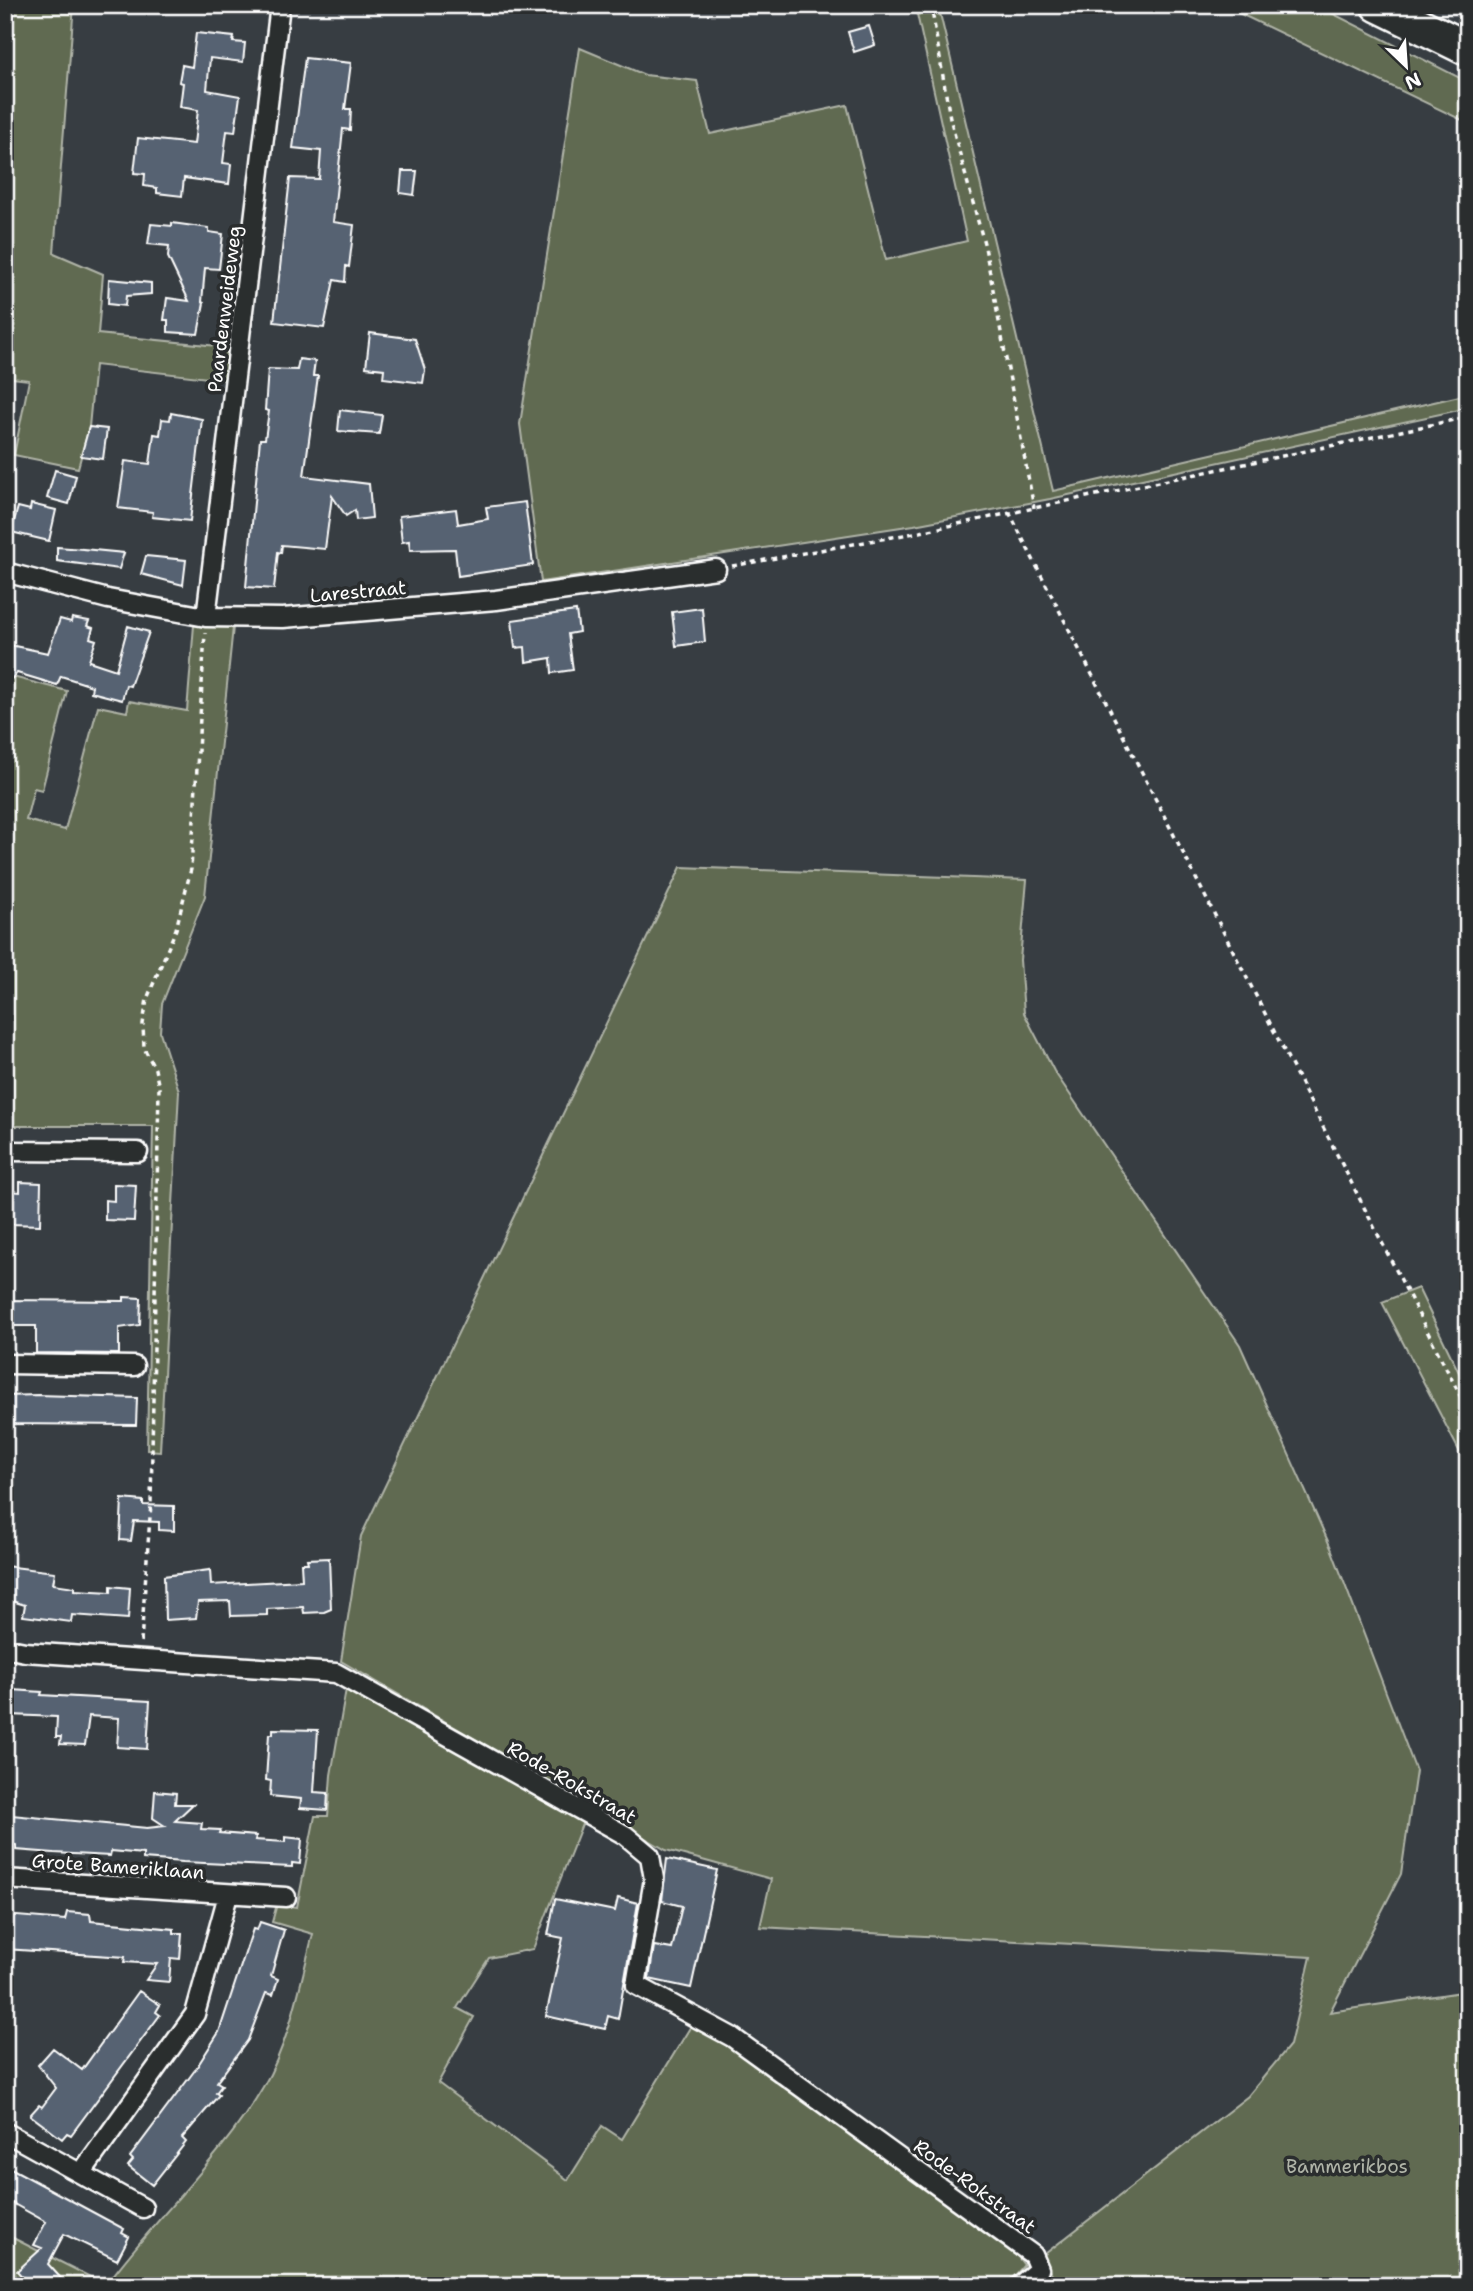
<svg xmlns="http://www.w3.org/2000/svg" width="1473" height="2291" font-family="'Shantell Sans',sans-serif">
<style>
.green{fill:#606a51;stroke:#b0b4a8;stroke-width:2}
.building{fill:#566272;stroke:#fff;stroke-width:2}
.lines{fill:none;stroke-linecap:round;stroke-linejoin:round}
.street-casing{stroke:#fff;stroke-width:23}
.highway-casing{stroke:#fff;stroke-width:38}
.path{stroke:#fff;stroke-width:3.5;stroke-dasharray:5 5;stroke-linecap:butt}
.street{stroke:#2a2d2e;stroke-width:18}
.highway{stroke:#2a2d2e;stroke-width:33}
.labels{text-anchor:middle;stroke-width:7;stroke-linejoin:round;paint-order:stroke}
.street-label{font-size:19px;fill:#fff;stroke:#2a2d2e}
.park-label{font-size:19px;fill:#b0b4a8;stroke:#2a2d2e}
</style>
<rect width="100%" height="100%" fill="#373d42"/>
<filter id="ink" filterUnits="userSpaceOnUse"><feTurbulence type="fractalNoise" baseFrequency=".0143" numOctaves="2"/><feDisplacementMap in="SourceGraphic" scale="14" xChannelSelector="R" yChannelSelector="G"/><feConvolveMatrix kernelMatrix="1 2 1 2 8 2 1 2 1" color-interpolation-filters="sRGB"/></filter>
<g filter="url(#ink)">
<!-- green -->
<path class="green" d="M5,5H74L54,253L103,274L98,334L227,347L225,380L95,365L89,427L78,468L14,455L29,380L5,377Z
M915,5H938L1053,491L1468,394V408L1050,499L914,525L541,582L520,424L580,48L645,75L697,81L710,134L847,105L886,260L967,241Z
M1222,5H1316L1468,82V123Z
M194,625L233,627L205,896L162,1004L160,1032L179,1091L160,1451L147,1450L153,1126H5V675L67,691L42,790L34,788L26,820L65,830L98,706L127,712L129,701L187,711Z
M681,867L1027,880L1020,960L1024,1013L1054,1071L1240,1345L1331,1548L1416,1771L1401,1874L1330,2012L1468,1991V2286H1059L1041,2257L1248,2096L1290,2045L1311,1957L760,1927L771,1879L666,1850L341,1661L361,1536Z
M1418,1288L1468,1391V1468L1382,1302Z
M346,1689L584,1819L533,1949L489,1958L457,2008L474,2017L438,2083L568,2180L602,2126L622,2139L691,2026L721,2038L839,2119L1015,2253L1024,2265L1006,2286H5V2234L106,2285C156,2217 221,2159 263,2087C290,2042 300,1984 313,1934L272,1922L277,1904L297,1907L315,1816H328L331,1775Z"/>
<!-- building -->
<path class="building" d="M869,26L875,45L854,52L848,32Z
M196,33L234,37L233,42L245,43L243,62L210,58L207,90L240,96L235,132L227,131L223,163L231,164L229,184L184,178L182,196L157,193V188L144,186L145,174L134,173L138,138L194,144L198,110L180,107L183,83L179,82L182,65L192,67Z
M305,58L351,63L345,109H351L350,130L343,129L333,222L354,225L349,267L346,266L345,282L334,280L324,328L274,322L290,178L319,179L321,151L293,148Z
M402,171H417L414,195L400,193Z
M172,223L209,228V232L223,234L219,269L205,268L202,302L204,303L198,334L168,332V320H164L167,298L189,301L168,257L169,246L148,244L151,224L172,226Z
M109,279L151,283V294L126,296L125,306L108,304Z
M370,333L415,339L425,370L423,383L383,378L384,369L366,367Z
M299,359L315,361L313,376H318L304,476L369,484L372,518L356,520L355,510L346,516L332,496L325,549L282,545L281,553L278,552L274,589L246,587L260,439H265L269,411L265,410L268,369L297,370Z
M340,410L382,415L379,434L338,431Z
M171,413L202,419L190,521L152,517L153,512L118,508L125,461L150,464L154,434L160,435L162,419L170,420Z
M89,427L107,429L103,459L81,456Z
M55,470L76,476L69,504L47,498Z
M525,502L533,565L458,576L455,549L410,550L409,541L402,542L399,516L456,509L458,524L488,519L486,507Z
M31,504L56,510L49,541L11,532L18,507L30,510Z
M57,547L83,549L124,553L119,569L57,561Z
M146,556L186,560L183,585L141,574Z
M702,608L705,642L676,646L672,612Z
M576,611L579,632L568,634L573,670L552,673L551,658L526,662L525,647L515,648L512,620Z
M72,618L89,621L87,626L93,628L90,638L96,640L89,661L116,670L128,626L149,632L130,686L126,685L122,700L91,692L92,686L61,676L57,685L17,673L5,686V644L48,653L60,619L71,622Z
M20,1182L41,1183L40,1225L10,1224L11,1191L20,1192Z
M114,1184L136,1185L134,1221L105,1220V1200L114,1201Z
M124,1297L141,1298L140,1325L119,1328V1354L36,1353V1326H5V1300L124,1301Z
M38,1395L137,1398L136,1425L5,1424V1396Z
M122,1499L143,1501V1505L174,1506V1531L159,1530V1522L134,1521L131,1541L120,1540Z
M329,1558L331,1609L324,1612L304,1613L303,1607L267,1609V1615L231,1616L230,1601L198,1602L196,1618L165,1620L164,1576L210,1570L211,1585L302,1580L301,1563H308L307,1559Z
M5,1566L55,1572L53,1584L75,1587V1590L111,1592V1586L130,1588L128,1619L72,1615L71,1622L23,1616L25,1605L5,1599Z
M12,1690L42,1692L41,1695L150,1701L147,1749L117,1747L119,1718L89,1716L85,1745L60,1744L61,1737H56L57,1717L11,1715Z
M273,1729L318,1730L314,1792L328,1793L327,1810L300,1808L301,1799L270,1796L271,1781L266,1780L269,1734H273Z
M155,1791L176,1793L175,1804H193L175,1821L202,1823L201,1829L220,1830L219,1833L256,1836L255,1840L285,1842V1837L302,1839L300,1864L292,1863V1867L183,1862L143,1859V1854L111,1851L110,1856L54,1853L16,1850V1845L5,1843V1818H11L12,1815L147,1828L165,1826L153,1818Z
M667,1859L717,1870L691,1988L649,1979L654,1946L672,1949L682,1906L662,1901Z
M618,1898L638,1903L618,2019L608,2016L605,2029L546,2016L563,1938L548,1935L555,1899L615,1911Z
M67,1912L90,1914L91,1921L174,1929V1933H182L180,1959L171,1958L169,1982L146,1980L157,1964L124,1962L125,1957L5,1949V1915L65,1920Z
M260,1922L284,1930L271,1976L278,1979L273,1995L266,1993L248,2040L217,2082L222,2085L216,2093L219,2095L182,2138L186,2142L152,2185L128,2166L133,2160L130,2157L195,2070L219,2032L253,1929L257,1930Z
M139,1991L160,2005L156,2012L160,2015L71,2135L67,2133L62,2139L30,2115L39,2105L42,2107L56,2088L38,2065L53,2048L82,2070Z
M5,2165L124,2229L122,2233L129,2237L117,2260L64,2234L48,2264L68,2286H31L17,2271L42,2248L34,2245L46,2222L5,2199Z"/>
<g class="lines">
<defs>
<path id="street" d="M5,572L108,599L206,617L283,618L496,600L716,569
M206,617L280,5
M5,1151L138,1152
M5,1364L134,1366
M5,1648L25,1652L336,1673L625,1835L650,1856L654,1879L636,1985L732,2037L1033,2255L1039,2269L1019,2286
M5,1879L286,1897
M5,2132L143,2208
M82,2172L195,2014L228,1895"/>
<path id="highway" d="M1378,5L1468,49"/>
</defs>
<!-- street casing -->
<use href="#street" class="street-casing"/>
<!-- highway casing -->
<use href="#highway" class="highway-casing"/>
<!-- path -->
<path class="path" d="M931,5L950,118L985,247L1034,508
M1009,512L1468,1411
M732,566L920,532L1468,417
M141,1642L151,1503L159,1088L155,1069L144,1048L143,1024L147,999L176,929L191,869L205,633"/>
<!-- street -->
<use href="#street" class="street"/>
<!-- highway -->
<use href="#highway" class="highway"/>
</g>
</g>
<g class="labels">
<!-- street labels -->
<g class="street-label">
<text transform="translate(224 309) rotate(-83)" y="7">Paardenweideweg</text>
<text transform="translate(358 591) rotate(-5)" y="7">Larestraat</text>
<text transform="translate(572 1782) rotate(30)" y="7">Rode-Rokstraat</text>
<text transform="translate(118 1866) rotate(4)" y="7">Grote Bameriklaan</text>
<text transform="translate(975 2186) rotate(36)" y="7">Rode-Rokstraat</text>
</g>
<!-- park labels -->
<g class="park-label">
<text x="1347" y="2173">Bammerikbos</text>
</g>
</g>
<!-- margin -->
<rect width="1473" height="2291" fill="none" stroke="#2a2d2e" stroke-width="28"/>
<rect x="14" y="14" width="1445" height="2263" fill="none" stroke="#fff" stroke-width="2.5" filter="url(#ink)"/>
<!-- north arrow -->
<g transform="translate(1406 66) rotate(155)" stroke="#2a2d2e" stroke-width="5" paint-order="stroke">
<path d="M0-5L12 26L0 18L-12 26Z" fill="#ffffff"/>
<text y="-10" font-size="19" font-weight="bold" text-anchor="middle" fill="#ffffff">N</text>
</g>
</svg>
